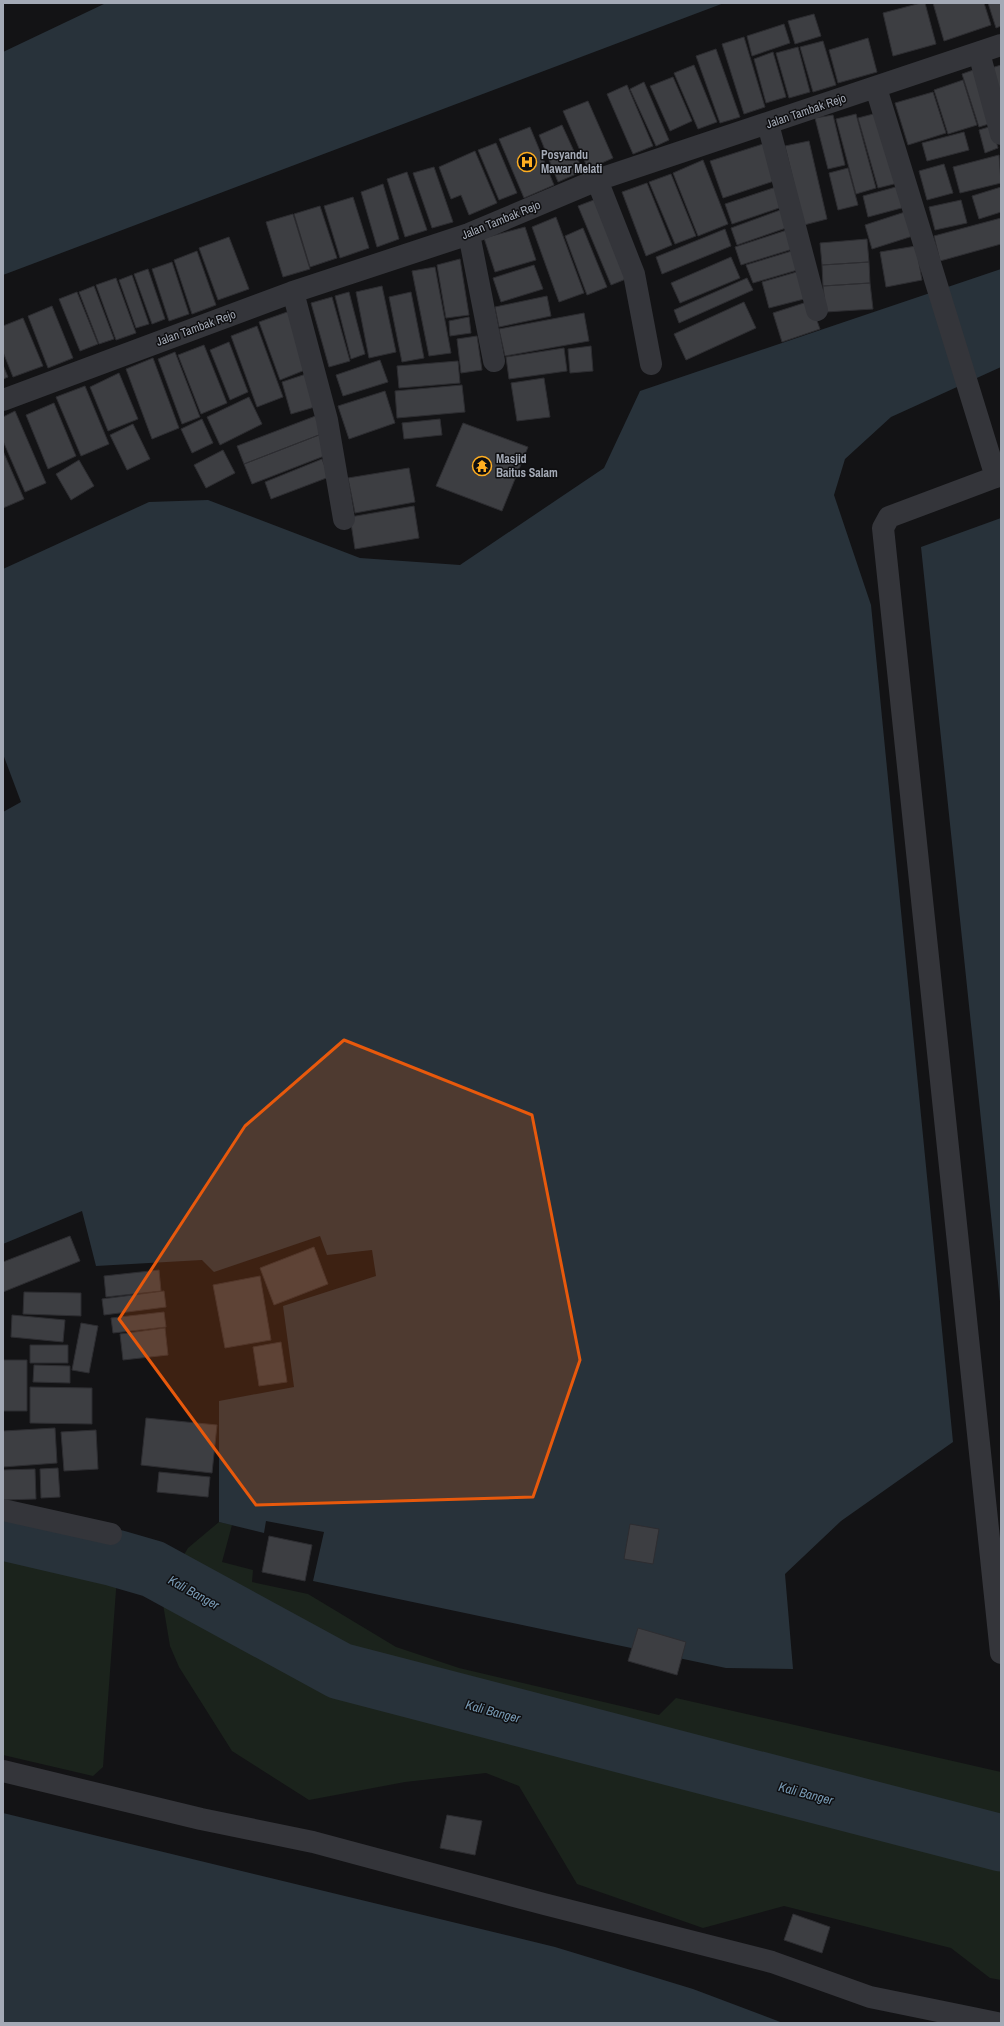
<svg xmlns="http://www.w3.org/2000/svg" width="1004" height="2026" font-family="'Archivo Narrow',sans-serif">
<style>
.green{fill:#1b231c}
.water{fill:#28323a}
.lines{fill:none;stroke-linecap:round;stroke-linejoin:round}
.river{stroke:#28323a;stroke-width:57}
.building{fill:#3d3e42;stroke:#2d2d31}
.street{stroke:#34353a;stroke-width:22}
.marked{fill:#e8590c;fill-opacity:0.2;stroke:#e8590c;stroke-width:3;stroke-linejoin:round}
.labels{text-anchor:middle;stroke-width:3;stroke-linejoin:round;paint-order:stroke}
.street-label{font-size:12px;fill:#a4aab6;stroke:#0e0e10}
.poi-label{font-size:12px;font-weight:bold;fill:#a4aab6;stroke:#0e0e10;text-anchor:start}
.water-label{font-size:13px;font-style:italic;fill:#789ab4;stroke:#0e0e10}
</style>
<rect width="100%" height="100%" fill="#131315"/>
<!-- green -->
<path class="green" d="M219,1522L232,1525L222,1562L253,1570L252,1582L308,1594L396,1647L459,1668L659,1715L676,1698L1001,1772V1980L990,1978L951,1948L784,1906L703,1928L577,1884L519,1786L486,1773L405,1782L309,1800L232,1751L179,1667L170,1646L163,1604L170,1578L188,1548Z
M3,1535L118,1563L103,1767L93,1776L3,1755Z"/>
<!-- water -->
<path class="water" d="M106,3H724L3,275V52Z
M1001,269V367L891,417L845,459L834,495L871,605L953,1442L841,1521L785,1574L793,1669L726,1668L313,1581L324,1532L266,1521L264,1533L219,1522V1401L294,1387L283,1306L376,1276L372,1250L327,1255L320,1236L214,1272L202,1260L96,1266L82,1211L3,1244V812L21,802L3,754V569L149,502L208,500L360,558L460,565L604,468L640,391Z
M1001,518V1311L921,547Z
M3,1813L555,1947L693,1989L783,2023H3Z"/>
<g class="lines">
<!-- river -->
<path class="river" d="M3,1532L115,1558L153,1569L340,1671L1001,1843"/>
</g>
<!-- building -->
<path class="building" d="M921,3H925L936,44L893,56L883,13Z
M933,3H984L991,25L944,41Z
M988,3H1001V26L996,28Z
M814,14L821,36L795,44L788,21Z
M784,24L790,43L752,56L747,36Z
M744,37L765,107L744,114L722,44Z
M868,38L877,72L838,83L829,50Z
M823,41L836,85L813,92L800,47Z
M798,47L810,92L789,98L776,53Z
M716,49L740,117L720,123L696,56Z
M773,52L786,97L766,103L754,59Z
M694,65L717,122L698,129L674,73Z
M1001,65V96L988,69Z
M979,68L995,122L979,127L962,74Z
M673,77L692,121L670,131L650,86Z
M963,80L977,125L948,134L934,90Z
M644,82L669,140L656,146L630,89Z
M627,85L653,146L633,154L607,94Z
M933,92L946,133L908,145L895,103Z
M588,101L613,158L588,169L563,111Z
M881,112L902,182L878,188L858,118Z
M856,114L876,188L856,194L836,119Z
M833,115L845,165L828,169L815,118Z
M562,125L583,171L558,182L539,135Z
M992,126L998,148L985,153L979,130Z
M530,127L554,185L524,198L499,139Z
M964,132L969,150L927,161L922,143Z
M809,141L827,219L804,225L785,146Z
M496,143L517,193L499,200L478,150Z
M766,143L777,180L723,198L710,161Z
M475,151L497,203L469,215L461,195L451,199L439,167Z
M999,155L1001,183L960,193L953,167Z
M703,160L728,224L698,236L673,173Z
M944,164L953,193L927,200L919,171Z
M434,167L453,222L432,228L413,173Z
M848,168L858,205L838,210L829,173Z
M407,172L427,230L405,237L387,179Z
M671,174L696,236L675,244L649,182Z
M647,183L672,245L646,256L622,192Z
M383,184L399,239L377,247L361,192Z
M903,185L909,206L868,217L863,196Z
M779,186L785,206L732,224L725,204Z
M1001,187V212L979,219L972,196Z
M353,197L369,248L340,258L324,206Z
M599,198L631,277L611,285L578,206Z
M961,200L967,223L935,230L929,207Z
M320,206L337,258L310,267L294,214Z
M783,209L789,227L737,245L731,228Z
M911,210L919,234L872,249L865,225Z
M293,214L310,269L283,277L266,222Z
M556,217L584,293L559,302L532,227Z
M1001,218V244L940,261L934,236Z
M525,227L536,260L495,272L484,238Z
M583,228L607,287L587,295L565,236Z
M725,229L731,246L662,274L656,257Z
M790,229L796,248L741,265L735,247Z
M229,237L249,289L218,300L199,248Z
M867,239L869,262L822,265L820,243Z
M916,246L922,280L886,287L880,252Z
M795,250L801,269L753,283L746,265Z
M197,251L216,305L192,314L174,260Z
M731,257L740,278L680,303L671,283Z
M460,259L469,315L446,318L437,265Z
M172,262L189,314L169,321L152,269Z
M869,262L870,283L823,286L822,265Z
M534,265L543,289L501,302L493,278Z
M435,267L451,353L429,356L412,271Z
M148,269L165,319L152,324L134,274Z
M800,271L808,298L769,308L762,282Z
M132,275L149,324L136,328L119,280Z
M116,278L136,333L116,340L96,285Z
M747,278L753,290L679,323L674,310Z
M870,283L873,309L826,312L823,286Z
M94,286L114,339L99,344L79,292Z
M382,286L396,352L369,358L356,292Z
M77,292L98,344L80,351L59,299Z
M349,292L365,354L351,359L335,296Z
M411,292L424,358L402,362L389,297Z
M547,296L551,316L499,327L495,307Z
M332,297L350,361L329,367L311,303Z
M810,301L820,329L782,342L773,313Z
M744,302L756,328L686,360L674,334Z
M52,306L73,358L48,368L28,316Z
M290,311L310,368L280,380L259,322Z
M584,313L589,341L505,356L499,329Z
M469,317L471,333L450,336L449,321Z
M23,318L43,366L13,377L3,352V326Z
M257,326L283,397L257,407L231,336Z
M477,336L482,370L461,373L457,339Z
M229,342L248,392L230,400L210,350Z
M204,345L227,403L201,414L178,355Z
M591,346L593,371L570,373L568,349Z
M564,348L567,371L509,379L506,357Z
M175,352L200,417L182,424L158,359Z
M153,358L179,428L152,439L126,369Z
M380,360L388,382L343,396L336,375Z
M458,361L460,383L399,388L397,366Z
M3,365L8,377L3,379Z
M119,373L138,419L108,431L90,387Z
M309,373L318,406L291,414L282,382Z
M544,378L550,417L517,421L511,383Z
M462,385L465,412L397,418L395,391Z
M85,386L109,444L81,456L56,397Z
M385,391L395,423L349,439L338,406Z
M249,397L262,424L220,445L207,417Z
M54,403L76,456L48,469L26,415Z
M15,411L46,483L25,492L3,441V417Z
M318,415L324,433L244,464L237,446Z
M202,419L213,443L192,453L181,429Z
M440,419L442,435L404,439L402,423Z
M463,423L528,447L502,511L436,486Z
M133,424L150,459L127,470L110,435Z
M324,433L332,453L252,484L244,464Z
M223,450L235,473L206,488L194,465Z
M3,451L24,499L3,508Z
M322,459L329,477L271,499L265,482Z
M79,460L94,486L71,500L56,474Z
M409,468L415,502L355,513L348,478Z
M414,506L419,538L355,549L350,517Z
M70,1236L80,1261L3,1292V1262Z
M314,1247L328,1284L274,1305L260,1268Z
M159,1270L161,1291L106,1297L104,1276Z
M260,1276L271,1340L225,1348L213,1285Z
M164,1291L166,1307L104,1315L102,1299Z
M24,1292L81,1293V1316L23,1314Z
M164,1312L166,1327L113,1333L111,1318Z
M12,1315L65,1320L63,1342L11,1337Z
M81,1323L98,1326L89,1373L72,1370Z
M165,1328L168,1355L123,1360L120,1334Z
M281,1342L287,1382L259,1386L253,1347Z
M30,1345H68V1363H30Z
M3,1360H27V1411H3Z
M34,1365L70,1366V1383L33,1382Z
M30,1387L92,1388V1424L30,1423Z
M146,1418L217,1425L212,1473L141,1465Z
M55,1428L57,1463L3,1467V1431Z
M96,1430L98,1469L64,1471L61,1432Z
M58,1468L60,1497L41,1498L40,1469Z
M35,1469L36,1499L3,1500V1470Z
M159,1472L210,1477L208,1497L157,1492Z
M630,1524L659,1529L653,1564L624,1559Z
M269,1536L312,1545L305,1581L262,1572Z
M638,1628L686,1642L677,1675L628,1661Z
M447,1815L482,1821L475,1855L440,1848Z
M793,1914L830,1927L822,1953L784,1940Z"/>
<g class="lines">
<!-- street -->
<path class="street" d="M979,53L1001,134
M876,88L996,477
M768,124L817,310
M597,180L634,274L651,364
M469,234L494,361
M293,292L327,420L344,519
M3,400L293,292L469,234L597,180L1001,45
M1001,475L889,517L883,528L1001,1653
M3,1510L111,1534
M3,1771L201,1819L313,1842L544,1904L772,1962L870,1997L997,2023"/>
</g>
<!-- marked area -->
<path class="marked" d="M344,1040L532,1115L580,1360L533,1497L256,1505L119,1319L245,1126Z"/>
<!-- icons -->
<defs>
<symbol id="hospital-ring" viewBox="-11 -11 22 22"><circle r="9.5" fill="#0e0e10" stroke="#ffae21" stroke-width="1.5"/><path d="M-5-5h3v3.5h4V-5h3V5h-3V1.5h-4V5h-3Z" fill="#ffae21"/></symbol>
<symbol id="temple-ring" viewBox="-11 -11 22 22"><circle r="9.5" fill="#0e0e10" stroke="#ffae21" stroke-width="1.5"/><path d="M0-6L5-2H3V0L6.5 2.5H4V6H1.5V3h-3V6H-4V2.5H-6.5L-3 0V-2H-5Z" fill="#ffae21"/></symbol>
</defs>
<g fill-rule="evenodd">
<use href="#hospital-ring" x="516" y="151" width="22" height="22"/>
<use href="#temple-ring" x="471" y="455" width="22" height="22"/>
</g>
<g class="labels">
<!-- street labels -->
<g class="street-label">
<text transform="translate(806 111) rotate(-19)" y="4">Jalan Tambak Rejo</text>
<text transform="translate(501 220) rotate(-22)" y="4">Jalan Tambak Rejo</text>
<text transform="translate(196 328) rotate(-20)" y="4">Jalan Tambak Rejo</text>
</g>
<!-- poi labels -->
<g class="poi-label">
<text x="541" y="159">Posyandu<tspan x="541" dy="14">Mawar Melati</tspan></text>
<text x="496" y="463">Masjid<tspan x="496" dy="14">Baitus Salam</tspan></text>
</g>
<!-- water labels -->
<g class="water-label">
<text transform="translate(194 1592) rotate(29)" y="5">Kali Banger</text>
<text transform="translate(493 1711) rotate(15)" y="5">Kali Banger</text>
<text transform="translate(806 1793) rotate(15)" y="5">Kali Banger</text>
</g>
</g>
<!-- border -->
<rect width="1004" height="2026" fill="none" stroke="#a4aab6" stroke-width="8"/>
</svg>
